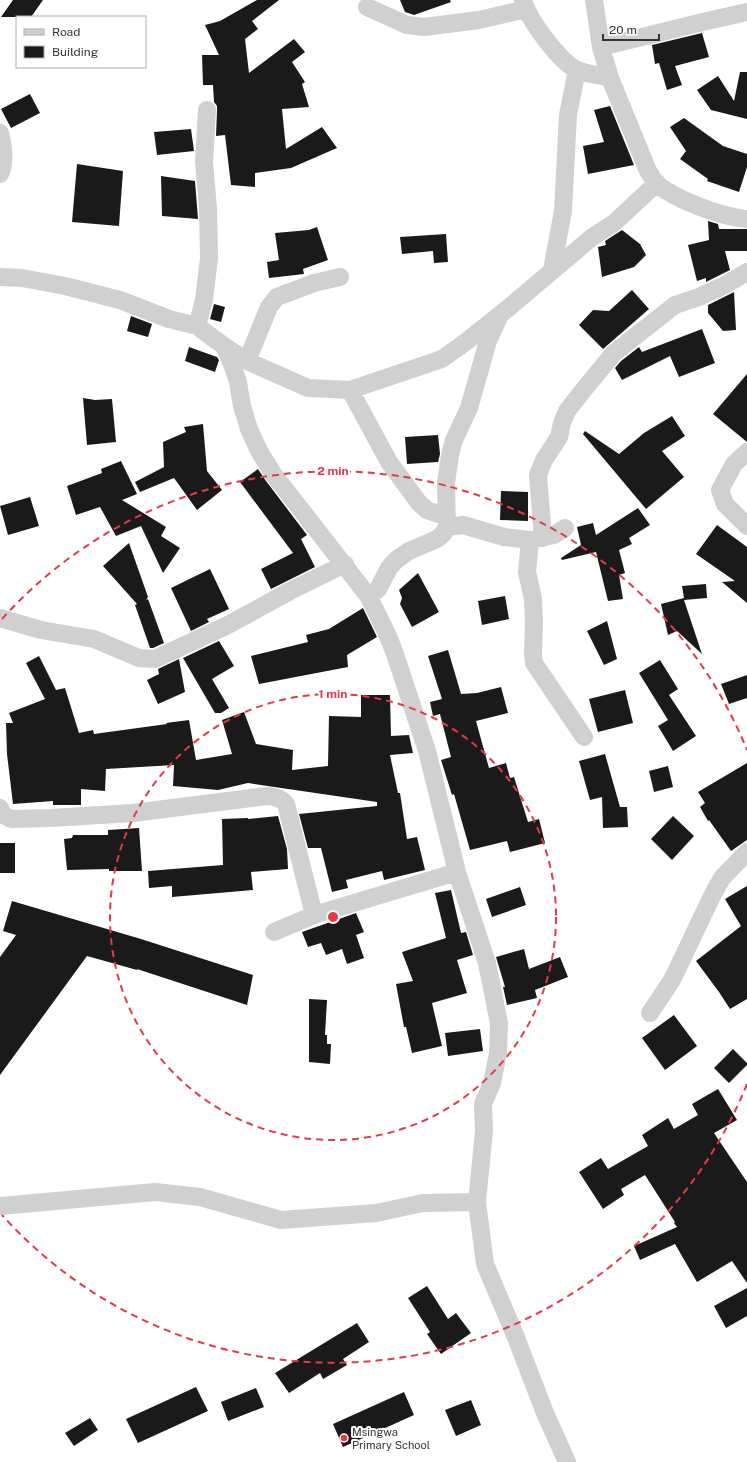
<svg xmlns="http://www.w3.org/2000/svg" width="747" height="1462" font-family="'Public Sans',sans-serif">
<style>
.building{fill:#1a1a1a}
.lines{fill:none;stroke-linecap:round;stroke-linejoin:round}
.minor{stroke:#d0d0d0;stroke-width:18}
.ring{fill:none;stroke:#e63946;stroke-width:2;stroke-dasharray:7 5}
.poi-dot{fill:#e63946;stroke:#fff;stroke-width:1.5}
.labels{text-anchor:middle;stroke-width:4;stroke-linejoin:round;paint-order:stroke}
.poi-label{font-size:11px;fill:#333;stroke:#fff;text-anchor:start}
.centre{fill:#e63946;stroke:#fff;stroke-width:2}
.ring-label{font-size:12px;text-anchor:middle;font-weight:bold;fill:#e63946;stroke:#fff;stroke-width:4;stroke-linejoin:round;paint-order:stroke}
</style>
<rect width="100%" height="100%" fill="#fff"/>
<!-- building -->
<path class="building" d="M13,0H43L31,17H1Z
M257,0H279L252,21L258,29L245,39L249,73L294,39L305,52L292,62L305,82L302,84L309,107L282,109L286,149L322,127L337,148L291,168L255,173V187L231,185L225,135L216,136L217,111V106L214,102L213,85H203L202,55H219L205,25L220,21Z
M400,0H450L451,2L414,15L405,12Z
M702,33L709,57L675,66L682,85L667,90L659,63L655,64L652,45Z
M740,72H747V119L711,110L697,90L718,76L734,101Z
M30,94L40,113L11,128L1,109Z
M610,106L634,165L588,174L583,146L604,142L594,110Z
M684,118L723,146L747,154V167L739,192L707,181L708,179L680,159L686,151L670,127Z
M191,129L194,151L157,155L154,132Z
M77,164L123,171L119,226L72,222Z
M161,176L195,181L198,219L162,216Z
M708,221L718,224L719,229H747V251H725L730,270L706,282V278L697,281L688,245L709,240Z
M317,227L328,260L303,269L304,274L269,278L267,262L279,260L275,233L309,230Z
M622,230L640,244L646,255L634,267L602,277L598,247L606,245L605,241Z
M446,234L448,262L434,263L433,251L402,254L400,237Z
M632,290L649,309L603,349L579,325L593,310L609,311Z
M734,292L736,330L723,331L708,313V305Z
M214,304L225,307L221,322L210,319Z
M131,316L152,324L148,337L127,331Z
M702,329L715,363L679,377L670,356L622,380L615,368L621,361L639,347L642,352Z
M189,347L217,357L219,360L215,372L185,361Z
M747,374V442L713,414Z
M83,398L95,400L112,399L116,442L87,445Z
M672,416L685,436L662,451L684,477L646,509L583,434L585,431L619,454L644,433Z
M203,424L207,471L222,490L197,510L174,478L140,492L135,482L164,467L163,442L186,432L184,427Z
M438,435L440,454L438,462L407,464L405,437Z
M121,461L137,494L122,500L166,527L161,536L180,548L163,573L141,526L116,536L100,507L76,515L67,486L102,473L101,469Z
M258,469L266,481L307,535L301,539L315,567L271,589L261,569L293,553L240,482Z
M501,491L528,492V521L500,520Z
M30,497L39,526L8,535L0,506Z
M638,508L650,525L629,538L632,544L619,550L625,573L619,575L623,599L608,601L596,552L562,560L561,558L581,545L577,527L593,523L596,535Z
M717,525L747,547V603L722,582L735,581L696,554Z
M129,543L148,597L146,600L148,599L164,643L153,648H150L135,605L137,604L103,566Z
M210,569L229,609L207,619L209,622L191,631L171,588Z
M418,573L439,612L412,627L400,604L402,598L399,590Z
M706,584L707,598L684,600L702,654L677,631L668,635L661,604L684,598L682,586Z
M505,596L509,619L482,625L478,601Z
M363,608L377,637L347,655L348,667L259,684L251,656L308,642L306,635L329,629Z
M607,621L617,659L604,665L587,631Z
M219,641L234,666L212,679L229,708L221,713H215L183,658Z
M448,650L461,694L477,693L501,687L508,713L476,721L489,768L506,763L510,778L514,777L528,822L539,819L545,843L510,852L507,841L470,850L454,794L452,795L441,760L451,757L440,714L433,716L430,702L442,699L428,656Z
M39,656L56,690L65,688L79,733L93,730L94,734L167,724L166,723L189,720L196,760L232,754L222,720L244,712L256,744L293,750L292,770L328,766L329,716L361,717V695H390L391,736L409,735L413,753L390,755L398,793H400L407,839L417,837L425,870L384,880L382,871L346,880L348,888L332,892L321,848H308L299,814L377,806V802L248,783L218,790L173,786L174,765L106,769L105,791L81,789V805H53V801L13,804L7,754L6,723H13L9,713L45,699L26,663Z
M179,659L185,692L158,704L147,680L159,674L158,669Z
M660,660L678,689L669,695L696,736L673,751L658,726L668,720L639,673Z
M747,675V698L729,704L721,684Z
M625,690L633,723L598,732L589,699Z
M605,754L620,807H627L628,827L603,828L602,797L590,800L579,761Z
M747,763V840L731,851L709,820L708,821L700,807L705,803L698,792Z
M668,766L673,787L654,792L649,771Z
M278,816L287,849L288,869L251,872L253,890L172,897V886L149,888L148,871L223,865L222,819L248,818V819Z
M673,816L694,836L672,860L651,839Z
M139,828L142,871H109V869L67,870L64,839L72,838L73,835H108V830Z
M0,843H15V873H0Z
M747,886V999L730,1009L719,992L696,961L741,926L725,899Z
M520,887L526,905L492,917L486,899Z
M451,890L461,933L466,932L473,955L457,960L467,993L432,1003L442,1046L412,1053L406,1027H404L396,984L413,981L402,952L446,938L435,893Z
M12,901L141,939L253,975L247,1005L137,969V970L87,956L0,1075V957L16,935L3,931Z
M356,913L364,932L356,935L364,958L347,964L342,949L326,955L321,943L308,947L302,932Z
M524,949L529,969L560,957L568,977L535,990L537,998L507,1005L503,987H505L496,957Z
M309,999L327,1000L325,1035H327V1044H331L330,1064L309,1062Z
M674,1015L697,1046L665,1070L642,1038Z
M480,1029L483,1051L448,1056L445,1033Z
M733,1049L747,1063V1065L729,1083L714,1068Z
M718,1089L737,1120L714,1133L747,1182V1283L732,1261L697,1282L675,1244L640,1260L634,1246L677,1227L674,1223L675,1222L645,1175L621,1189L624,1195L603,1209L579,1172L601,1158L608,1169L648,1146L642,1135L668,1118L674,1129L698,1115L692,1104Z
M427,1286L448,1319L456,1313L471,1333L441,1354L427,1334L430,1332L408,1298Z
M747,1288V1316L726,1328L714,1306Z
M357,1323L369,1342L343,1359L347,1365L323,1379L320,1373L289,1393L275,1373Z
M196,1387L208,1411L138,1443L126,1419Z
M256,1388L264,1407L228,1421L221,1402Z
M404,1392L414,1415L343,1447L333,1424Z
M471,1400L481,1425L456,1436L445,1410Z
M90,1418L98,1430L74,1446L65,1433Z"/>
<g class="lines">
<!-- minor -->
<path class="minor" d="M523,0C528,19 559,61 577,70C586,74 600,75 610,78
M594,0L601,47L610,78L648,171C651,175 654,181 657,184C676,200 722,217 747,219
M367,7L407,25L424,27L479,20L526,9
M601,47L707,21L747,12
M0,174C6,162 3,145 0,133
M552,270L563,211L568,115L577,70
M0,277L22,278L65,286L120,300L169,319L197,326L224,346L232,364L238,382L242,406L249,429L259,451L274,475L369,597L387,634L394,651L427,751L457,872L487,963L499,1023L498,1053L492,1083L483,1104L484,1131L477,1202L485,1264L515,1335L545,1413L567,1462
M197,326L204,300L209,258L208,208L204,162L207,110
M224,346L247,361L308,388L350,390L442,359L467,341L512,305L591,238L614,223L657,183
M247,361L269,307L277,297L314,283L340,277
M350,390L389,462L419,503L427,510L447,517
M747,452L734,464L720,490L725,504L747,526
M447,527L463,525L504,537L530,540L554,535L565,528
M543,538L538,475L544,460L559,437L562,423L567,411L585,388L614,353L675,305L699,297L725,285L747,272
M530,540L527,572L533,599L534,622L533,654L534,663L584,737
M369,597L378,589L389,568L396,560L409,551L437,539L443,534L447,527L446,483L450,455L454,440L469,408L488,341L498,319
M0,618L41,630L94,639L139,658L155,659L228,625L290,591L345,564
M0,808L2,814L11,819L51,818L133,813L267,796C276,797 281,798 286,804L314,915
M274,932L314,915L457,872
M650,1013L672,980L713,894L722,878L747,852
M0,1206L155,1192L200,1197L281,1220L376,1213L423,1203L477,1202"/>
</g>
<!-- distance rings -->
<g class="ring">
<circle cx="333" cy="917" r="223"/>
<path d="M747 1084A446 446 0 0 1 2 1215M2 619A446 446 0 0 1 747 750"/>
</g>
<!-- markers -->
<circle class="poi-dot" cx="344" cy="1438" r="4"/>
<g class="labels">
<!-- poi labels -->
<g class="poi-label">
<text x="352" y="1436">Msingwa<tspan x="352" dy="13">Primary School</tspan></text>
</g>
</g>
<circle cx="333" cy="917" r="6" class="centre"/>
<g class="ring-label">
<text x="333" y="475">2 min</text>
<text x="333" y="698">1 min</text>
</g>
<!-- legend -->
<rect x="16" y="16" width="130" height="52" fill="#ffffff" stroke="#adadad"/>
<rect x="24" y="29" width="20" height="6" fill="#d0d0d0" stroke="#adadad"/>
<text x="52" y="36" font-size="12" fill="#333333">Road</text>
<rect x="24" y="46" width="20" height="12" fill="#1a1a1a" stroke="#adadad"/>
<text x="52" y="56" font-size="12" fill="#333333">Building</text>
<!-- scale -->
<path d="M603 34v6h56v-6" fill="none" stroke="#333333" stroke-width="2"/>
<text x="609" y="34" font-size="12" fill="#333333" stroke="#ffffff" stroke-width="3" paint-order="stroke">20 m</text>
</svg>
